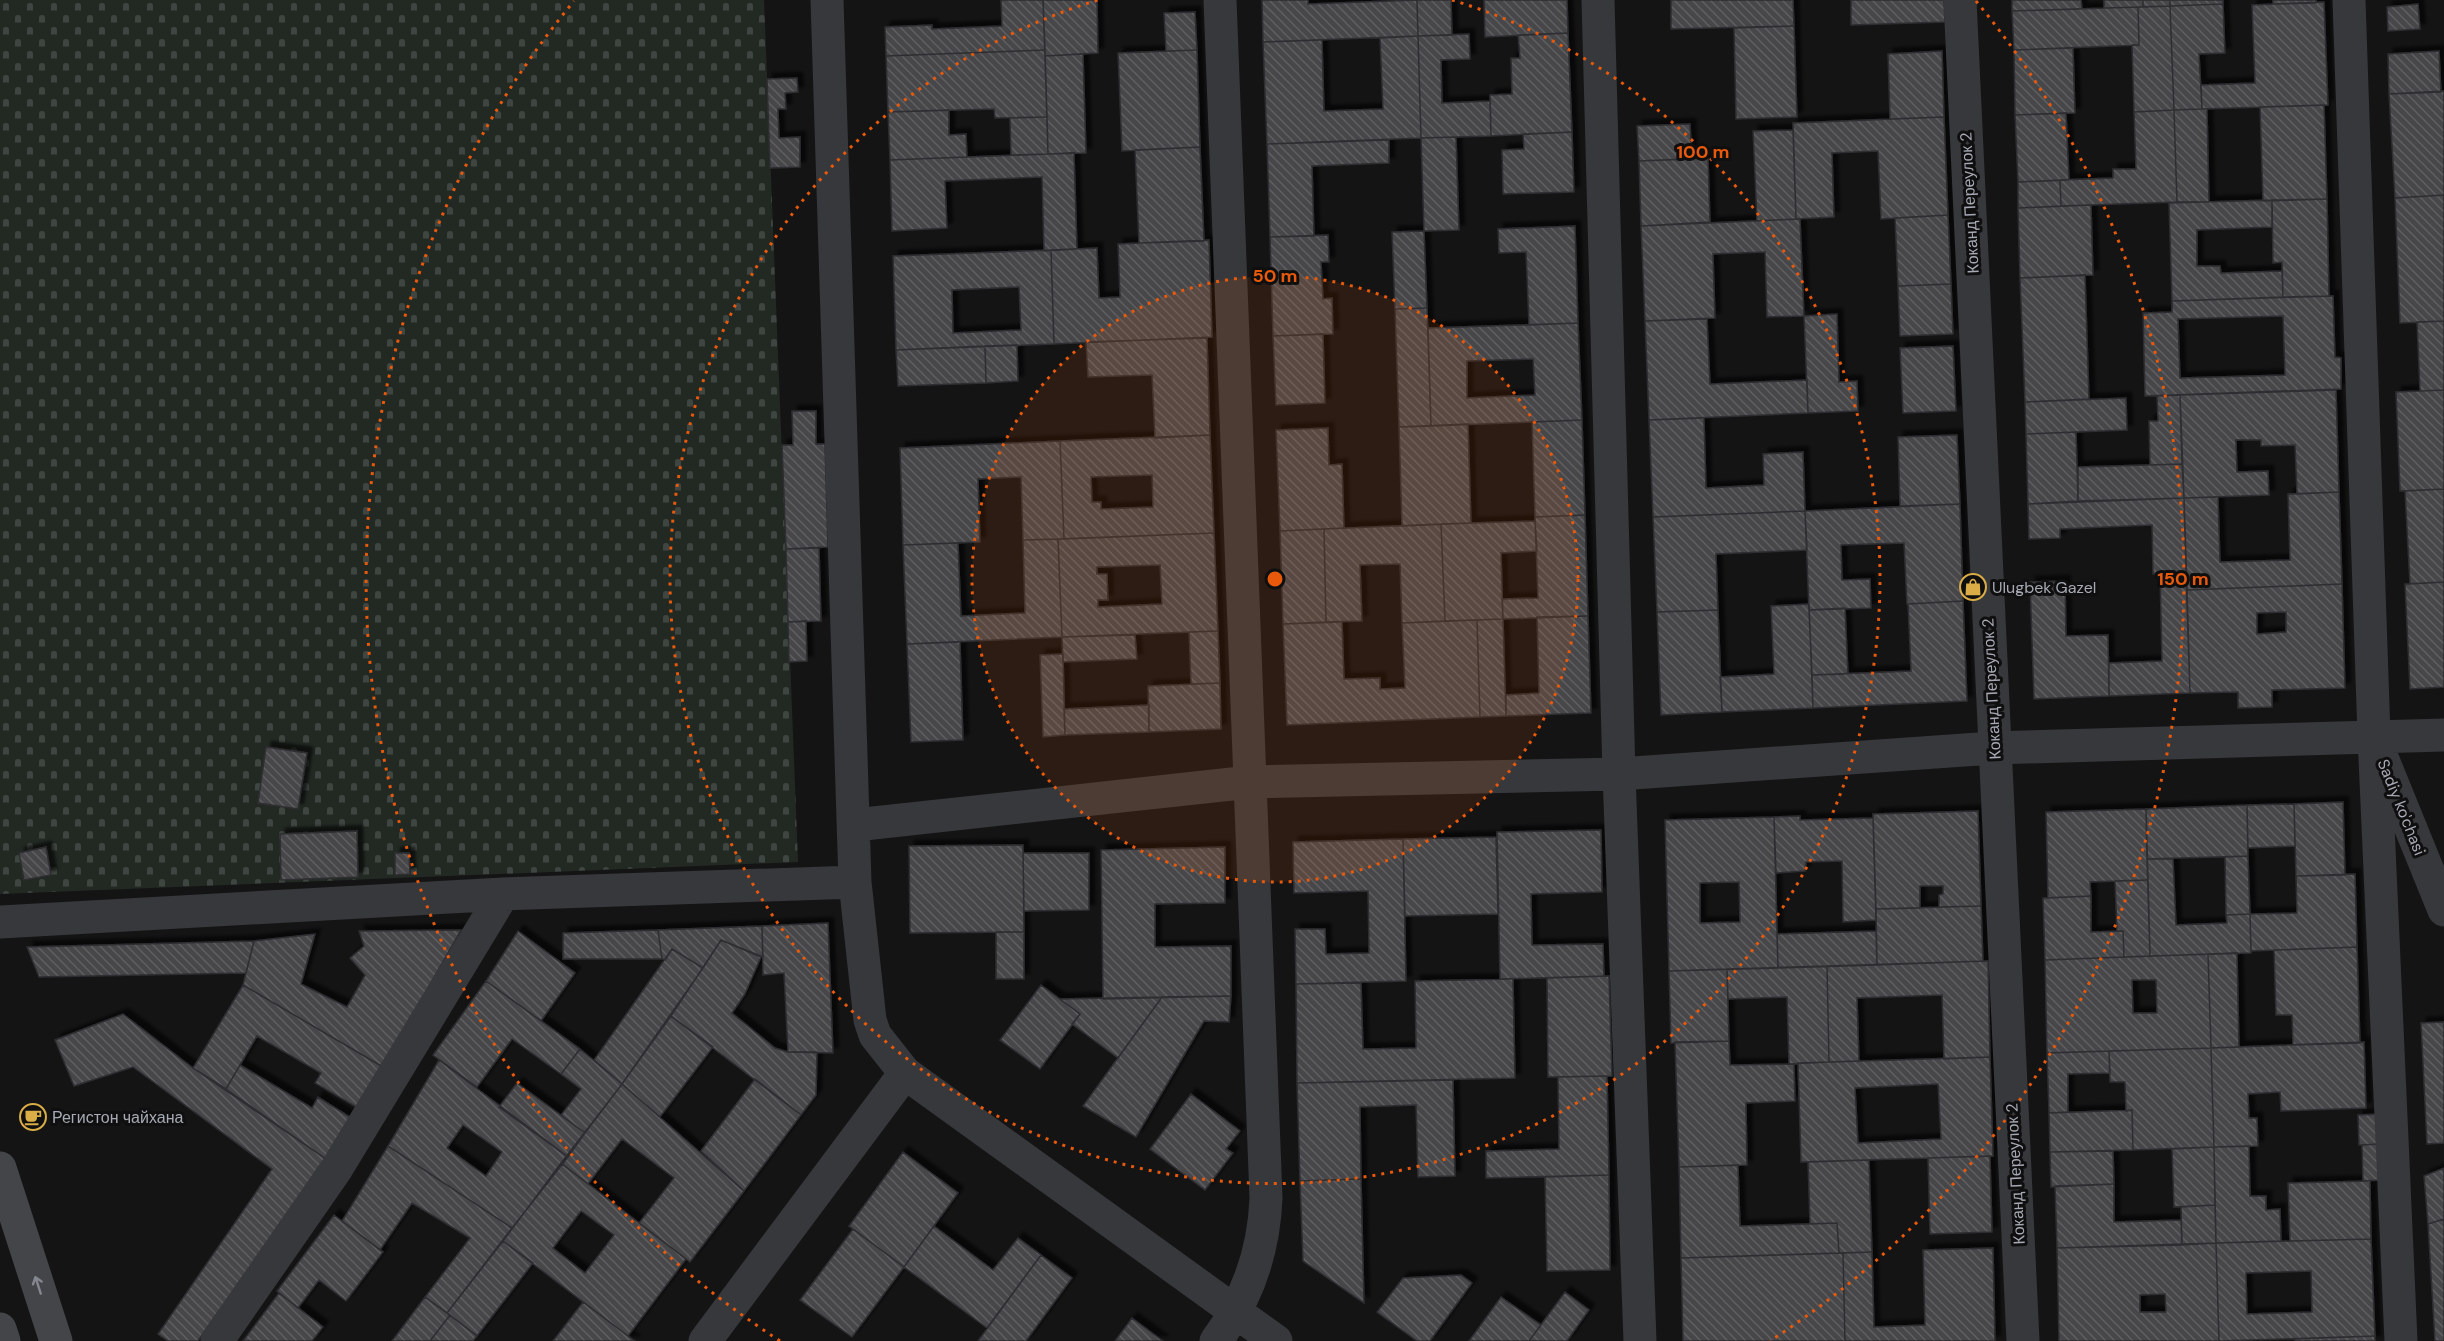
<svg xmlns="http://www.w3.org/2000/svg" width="2444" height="1341" font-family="'DM Sans',sans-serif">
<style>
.cemetery{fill:url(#cemetery-stones)}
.building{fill:url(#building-back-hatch);stroke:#2e2e31;stroke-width:1.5;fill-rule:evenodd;filter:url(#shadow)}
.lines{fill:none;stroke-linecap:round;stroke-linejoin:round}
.street{stroke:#37383b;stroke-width:33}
.secondary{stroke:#434549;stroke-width:33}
.oneway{stroke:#84878f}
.ring{fill:none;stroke:#e8590c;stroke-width:3;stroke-dasharray:3 6}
.labels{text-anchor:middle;stroke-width:6;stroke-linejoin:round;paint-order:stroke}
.street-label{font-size:16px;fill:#a7aab4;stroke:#0f0f10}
.poi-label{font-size:16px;fill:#a7aab4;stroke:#0f0f10;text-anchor:start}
.centre{fill:#e8590c;stroke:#0f0f10;stroke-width:3}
.ring-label{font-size:18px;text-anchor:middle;font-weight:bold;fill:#e8590c;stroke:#0f0f10;stroke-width:6;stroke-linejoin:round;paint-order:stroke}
</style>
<defs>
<pattern id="cemetery-stones" width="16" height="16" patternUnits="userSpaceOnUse" patternTransform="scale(1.5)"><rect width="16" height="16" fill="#222923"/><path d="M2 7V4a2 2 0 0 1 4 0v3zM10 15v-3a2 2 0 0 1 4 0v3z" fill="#3f4541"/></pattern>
<pattern id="building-back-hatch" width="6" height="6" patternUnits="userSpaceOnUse" patternTransform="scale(1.5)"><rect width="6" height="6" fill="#46464a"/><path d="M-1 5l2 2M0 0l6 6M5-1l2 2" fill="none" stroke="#5e5e62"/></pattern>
<filter id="shadow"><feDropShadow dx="5.5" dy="-5.5" stdDeviation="1.5" flood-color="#0009"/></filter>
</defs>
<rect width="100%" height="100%" fill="#141415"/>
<!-- cemetery -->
<path class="cemetery" d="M0,0H764L798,862L0,894Z"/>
<!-- building -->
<path class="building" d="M1001,0H1043L1045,50L886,56L885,27L932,25V29L1002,26Z
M1043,0H1097L1098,53L1045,56Z
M1262,0H1308V4L1417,0L1418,36L1263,42Z
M1417,0H1451L1452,35L1418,36Z
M1484,0H1567L1568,33L1485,37Z
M1671,0H1793L1794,26L1671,29Z
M1851,0H1944L1945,22L1851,25Z
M2012,0H2081L2082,9L2012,11Z
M2104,0H2143V7L2104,8Z
M2143,0H2170V6L2143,7Z
M2170,0H2223V4L2170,6Z
M2273,0H2316V3L2273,4Z
M2324,2L2328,105L2202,109L2201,85L2255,83L2252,5Z
M2223,4L2225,53L2199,54L2202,109L2174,110L2170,6Z
M2418,4L2420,29L2388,31L2387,7Z
M2170,6L2174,110L2134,112L2132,45H2139L2138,7Z
M2138,7L2139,45L2014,50L2012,11Z
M1195,12L1197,50L1166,51L1164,13Z
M1794,26L1797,117L1736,119L1734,28Z
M1568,33L1572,132L1491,136L1490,95L1512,94L1511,58H1520L1518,35Z
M1469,34L1470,59L1441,60L1442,103L1490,101L1491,136L1421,138L1418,36Z
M1418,36L1421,138L1267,144L1263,42L1322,40L1324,111L1383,109L1380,38Z
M2073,48L2075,113L2015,115L2014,50Z
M1045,50L1047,117L995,118L994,109L888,112L886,56Z
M1197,50L1200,147L1122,151L1118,53Z
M1942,51L1944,117L1890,119L1888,54Z
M2439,51L2441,92L2389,94L2388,54Z
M1083,54L1086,153L1048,154L1045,56Z
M797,78L798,92L785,93L786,109H778L779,138L800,137V167L770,168L767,79Z
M2444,91V195L2395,198L2389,94Z
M2324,105L2327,199L2263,201L2260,107Z
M2202,109H2207L2209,202H2177L2174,110Z
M949,110V135L966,134L967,157L890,160L888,112Z
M2174,110L2177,202L2061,206L2060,180L2113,178V169H2136L2134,112Z
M2066,113L2069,180L2018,182L2015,115Z
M1047,117L1048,154L1011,155L1010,118Z
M1944,117L1948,215L1881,219L1878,151L1832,153L1834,217L1796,219L1793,123Z
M1690,124L1692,159L1639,161L1637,126Z
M1793,130L1796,219L1757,221L1753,131Z
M1572,132L1574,192L1503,194L1502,150L1524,149L1523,134Z
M1456,137L1459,230L1424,231L1421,138Z
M1389,140V163L1312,166L1314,236L1270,237L1267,144Z
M1200,147L1204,241L1139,243L1135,150Z
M1074,153L1077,249L1044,251L1042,177L945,181L947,228L892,231L890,160Z
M1708,158L1710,222L1641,226L1639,161Z
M2060,180L2061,206L2018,208V182Z
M2444,195V321L2400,323L2395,198Z
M2327,199L2329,296L2283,297L2282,262L2273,263L2272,200Z
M2272,200V227L2197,230V266H2220L2221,273L2282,271L2283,297L2172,301L2169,203Z
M2091,205L2093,275L2020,278L2018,208Z
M1948,215L1951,284L1898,286L1895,218Z
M1800,219L1804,316L1767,317L1765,252L1713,254L1715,318L1645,321L1641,226Z
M1575,226L1578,323L1529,325L1526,252L1499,253L1498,229Z
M1424,231L1427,308L1395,309L1392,232Z
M1328,235L1329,262H1321L1323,299L1332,298L1333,334L1273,336L1270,237Z
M1209,240L1212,337L1054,344L1051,250L1097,248L1099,298L1120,297L1118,244Z
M1051,250L1054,344L896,350L893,256ZM1019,287L1021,330L953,333L952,290Z
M2085,275L2089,399L2025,402L2020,278Z
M1951,284L1953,334L1900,336L1898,286Z
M2333,296L2335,357L2341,358V389L2145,396L2143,313L2172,312V301ZM2283,316L2285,375L2180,378L2178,319Z
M1427,308L1431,426L1399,427L1395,309Z
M1837,314L1839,382L1857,381L1858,411L1808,413L1804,316Z
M1707,319L1710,384L1807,380L1808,413L1649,420L1645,321Z
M2444,321V390L2420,391L2417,322Z
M1578,323L1582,420L1431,426L1428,328ZM1533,359L1535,395L1467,398V361Z
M1323,334L1325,403L1276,405L1273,336Z
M1207,338L1210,435L1155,438L1152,375L1088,377L1086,342Z
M1017,345L1018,381L986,383L985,346Z
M985,346L986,383L898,386L896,350Z
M1953,346L1956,411L1903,413L1900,348Z
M2336,390L2339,492L2297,494L2295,445L2261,446V440H2236L2237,472L2268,471L2269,495L2184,498L2180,395Z
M2444,390V489L2400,491L2396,392Z
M2180,395L2182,464L2150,465L2149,421H2158L2157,396Z
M2126,398L2127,430L2026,434L2025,402Z
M792,411H816V444H825L828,547L786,549L782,445H793Z
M1704,418L1706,488L1764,485L1763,454L1803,452L1805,511L1653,517L1649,420Z
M1582,420L1585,515L1535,517L1532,422Z
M1468,424L1471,523L1402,526L1399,427Z
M1328,428L1329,465L1342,464L1344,528L1280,531L1276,430Z
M2076,432L2078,501L2028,504L2026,434Z
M1210,435L1214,533L1064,539L1060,441ZM1152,475L1153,507L1101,509V502H1092L1091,477Z
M1957,435L1960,504L1900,506L1898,437Z
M1060,441L1064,539L1023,540L1021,477L978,479L980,542L903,545L900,448Z
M2182,464L2184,498L2078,501V467Z
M2444,489V582L2410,584L2405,491Z
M2339,492L2342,584L2187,590L2184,498L2218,497L2220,562L2290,560L2288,494Z
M2184,498L2186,573L2153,574L2152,525L2060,529V538L2029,539L2028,504Z
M1960,504L1963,601L1907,604L1904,543L1841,545L1842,580L1870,579L1871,608L1809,610L1805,511Z
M1805,511L1807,550L1716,554L1718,610L1657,612L1653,517Z
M1585,515L1588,616L1503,619L1502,599L1538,598L1535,517Z
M1535,521L1537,551L1501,553L1503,619L1445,621L1441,524Z
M1441,524L1445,621L1402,623L1400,564L1360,565L1362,621L1326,622L1324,529Z
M1324,529L1326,622L1283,624L1280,531Z
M1214,533L1218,631L1062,637L1058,539ZM1160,565L1162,604L1098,607V600H1108L1107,574H1097V567Z
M1058,539L1062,637L907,644L903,545L958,543L961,616L1025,613L1023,540Z
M819,548L821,621L788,622L786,549Z
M2160,573H2186L2190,693L2109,696V663L2162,661Z
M2065,581L2066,636L2108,635L2109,696L2034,699L2030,582Z
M2444,582V687L2410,689L2405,584Z
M2342,584L2345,688L2272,690V707L2238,708V692L2190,693L2187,590ZM2286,612V632L2257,634V613Z
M1963,601L1967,701L1813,708L1812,675L1911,671L1908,604Z
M1809,604L1813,708L1722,712L1720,677L1774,674L1771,606Z
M1845,608L1848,674L1812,675L1809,610Z
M1718,610L1722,712L1661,715L1657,612Z
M1588,616L1591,713L1506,716V695L1539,693L1537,617Z
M1503,619L1506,716L1480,717L1477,620Z
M1477,620L1480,717L1287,725L1283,624L1342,622L1344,679L1380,678V689L1405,688L1402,623Z
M806,621L807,661L789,662L788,622Z
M1218,631L1220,683L1191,684L1189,632Z
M1135,635L1137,659L1063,662L1062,637Z
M960,642L963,740L911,742L907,644Z
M1063,654L1065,735L1043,737L1040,655Z
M1220,683L1221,729L1149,732L1148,686Z
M1149,705V732L1065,735L1064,709Z
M266,747L307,753L298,809L258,803Z
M2343,802L2345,875L2296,876L2294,804Z
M2294,804L2295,846L2248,848L2247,805Z
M2247,805L2248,856L2147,859L2146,809Z
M2146,809L2148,880L2090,882L2091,896L2048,898L2046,812Z
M1978,811L1981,906L1939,907V895L1943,894V886H1920V908L1876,909L1873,814Z
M1800,816V820L1873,818L1876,920L1843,922L1842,861L1806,862L1805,871L1776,873L1774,817Z
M1774,817L1778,968L1669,971L1665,820ZM1739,882L1740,922L1700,923V883Z
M1601,830L1602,892L1531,894L1532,945L1603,944L1604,976L1500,979L1497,832Z
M357,831L358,877L281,880L280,834Z
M1496,837L1498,914L1405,916L1403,839Z
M1403,839L1406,981L1296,984L1295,929H1325L1326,954L1369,953L1368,891L1294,893L1293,842Z
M1023,845L1024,932L910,933L909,846Z
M46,847L51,875L24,880L19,853Z
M1225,847V903L1155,904V947L1231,946V996L1103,999L1101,850Z
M395,853H409L410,874L395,875Z
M1023,853H1089V910L1024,911Z
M2248,856L2250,914L2226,915L2225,857Z
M2147,859H2173L2176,925L2227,923L2226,915L2250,914L2251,953L2150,956Z
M2355,874L2357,947L2251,951L2250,914L2297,913L2296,876Z
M2148,880L2150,956L2124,957L2123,931H2117L2115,881Z
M2091,896V932L2123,931L2124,957L2045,960L2043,898Z
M1981,906L1983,961L1877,965L1876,909Z
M828,923L833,1053L788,1052L784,973L763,975L762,926Z
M762,926L763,957L721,940L703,968L672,949L665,960L662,959L658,930Z
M461,930L383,1067L243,985L254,941L315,934L301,984L347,1007L365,975L350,958L364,946L359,931Z
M658,930L662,959H563V933Z
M518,931L575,973L541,1021L486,981Z
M1876,931L1877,965L1778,968L1777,934Z
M996,932H1024V979H996Z
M721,940L761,957L745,994L732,1013L775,1048L788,1052H817L816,1095L801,1115L671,1016Z
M254,941L246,973L39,977L27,947Z
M2357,947L2360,1043L2293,1045L2292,1015H2276L2274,950Z
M672,949L703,968L622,1084L594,1060Z
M2237,953L2239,1047L2211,1048L2208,954Z
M2208,954L2211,1048L2047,1053L2045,960ZM2132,980H2156L2157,1013H2133Z
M1988,961L1990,1057L1944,1059L1942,995L1857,998L1859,1061L1829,1062L1827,966Z
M1827,966L1829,1062L1789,1064L1787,997L1728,999L1727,969Z
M1727,969L1729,1041L1671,1043L1669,971Z
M1609,976L1612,1076L1548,1077L1547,978Z
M1513,979L1515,1078L1297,1083L1296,984L1361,983L1363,1049L1416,1048L1415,981Z
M486,981L580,1049L561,1074L512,1039L477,1087L433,1055Z
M243,985L383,1067L358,1108L315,1083L321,1073L257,1036L226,1089L193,1068Z
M1041,985L1080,1014L1040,1069L1000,1040Z
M1231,996L1229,1022L1204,1021L1136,1137L1083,1106L1162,997Z
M1162,997L1118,1058L1072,1024L1080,1014L1060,999Z
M123,1014L193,1068L326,1159L198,1341H168L158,1334L272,1169L133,1067L74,1086L55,1040Z
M671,1016L713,1047L660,1117L622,1084Z
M2444,1022V1143L2427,1144L2421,1023Z
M1729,1041L1730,1065L1794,1064L1795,1101L1746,1103L1747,1165L1679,1167L1675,1042Z
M2364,1042L2366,1108L2281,1111L2280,1092L2248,1094L2249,1118H2257L2258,1146L2214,1147L2211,1048Z
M2211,1048L2214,1147L2133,1150L2132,1110L2126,1111L2125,1082H2110L2109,1051Z
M580,1049L622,1084L585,1133L561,1115L581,1089L561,1074Z
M2109,1051L2110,1073L2068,1074V1112L2049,1113L2047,1053Z
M1990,1057L1993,1156L1801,1162L1798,1063ZM1938,1084L1941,1139L1858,1143L1855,1088Z
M439,1060L568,1157L512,1228L388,1146ZM463,1125L502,1152L486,1176L447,1148Z
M240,1065L312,1108L318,1097L353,1119L326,1159L226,1089Z
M1607,1076L1609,1175L1486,1178V1151L1559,1149L1558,1077Z
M755,1079L801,1115L744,1191L701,1151Z
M1453,1080L1455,1176L1418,1177L1416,1105L1360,1107L1361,1179L1300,1181L1297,1083Z
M517,1083L585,1133L568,1157L499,1107Z
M622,1084L744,1191L690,1262L639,1223L674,1178L622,1139L588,1184L561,1163Z
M1191,1094L1240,1131L1226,1149L1233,1153L1205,1190L1150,1149Z
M2132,1110L2133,1150L2050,1152L2049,1113Z
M2381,1114L2382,1144L2359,1145L2358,1115Z
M2379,1144L2380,1180L2363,1181L2362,1145Z
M388,1146L512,1228L447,1313L425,1297L470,1238L412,1203L380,1250L342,1221Z
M2249,1146L2250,1196H2266V1210L2280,1209L2281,1241L2216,1243L2214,1147Z
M2214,1147L2215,1205L2174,1207L2172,1149Z
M2113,1151L2114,1184L2051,1187L2050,1152Z
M903,1152L958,1193L904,1267L849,1226Z
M1990,1156L1992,1232L1930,1234L1928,1158Z
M1869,1160L1872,1252L1839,1253L1837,1223L1810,1224L1808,1162Z
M561,1163L686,1259L628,1336L503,1241ZM581,1211L614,1235L585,1273L553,1248Z
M1738,1165L1740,1226L1837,1223L1839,1253L1681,1258L1679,1167Z
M2444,1168V1219L2428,1224L2424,1176Z
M1609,1175L1610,1270L1547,1271L1545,1177Z
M1361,1179L1364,1303L1303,1261L1300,1181Z
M2370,1181L2371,1239L2290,1241L2288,1183Z
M2114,1184V1222L2181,1220L2182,1245L2057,1248L2055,1186Z
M2215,1205L2216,1243L2182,1245L2181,1207Z
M334,1215L383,1252L346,1301L319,1280L298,1308L277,1291Z
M2444,1219V1341H2435L2428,1224Z
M934,1226L993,1270L1018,1238L1041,1255L987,1328L904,1267Z
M853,1229L904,1267L852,1337L800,1300Z
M2371,1239L2375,1336L2219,1341L2216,1243ZM2311,1271L2312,1312L2247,1314L2246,1273Z
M503,1241L533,1263L477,1336L447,1313Z
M2216,1243L2219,1341H2059L2057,1248ZM2165,1294L2166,1312H2140V1295Z
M1993,1248L1995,1341H1845L1843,1253L1872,1252L1874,1327L1925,1325L1923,1250Z
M1843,1253L1845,1341H1683L1681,1258Z
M1041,1255L1072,1278L1026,1341H978Z
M1461,1275L1472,1283L1430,1341H1417L1377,1312L1403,1278Z
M1565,1292L1589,1310L1567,1341H1529Z
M279,1293L323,1327L312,1341H243Z
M425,1297L450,1315L430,1341H392Z
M1501,1297L1541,1325L1529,1341H1469Z
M583,1302L628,1336L635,1341H553Z
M450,1315L477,1336L473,1341H430Z
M1132,1318L1163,1341H1115Z
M2375,1336V1341H2295V1339Z"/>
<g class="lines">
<!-- street -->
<path class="street" d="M827,0L855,882L870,1020L875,1035L905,1073L1276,1341
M1598,0L1619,774L1640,1341
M1960,0L2023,1341
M2349,0L2374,736L2401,1341
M2383,760L2444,910
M855,825L1250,782L1619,774L1993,748L2444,735
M0,922L503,894L855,882
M217,1341L337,1168L503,894
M705,1341L905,1073
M1216,1341C1248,1298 1264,1251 1266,1198L1220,0"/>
<!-- secondary -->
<path class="secondary" d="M0,1168L56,1341
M0,1329L4,1341"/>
</g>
<!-- one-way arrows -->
<defs><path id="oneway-shaft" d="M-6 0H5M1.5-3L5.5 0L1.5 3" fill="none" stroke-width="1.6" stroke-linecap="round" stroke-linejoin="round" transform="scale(1.5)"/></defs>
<use class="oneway" href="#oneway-shaft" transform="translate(38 1285) rotate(-108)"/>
<!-- distance rings -->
<circle cx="1275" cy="579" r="303" fill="#e8590c" fill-opacity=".12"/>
<g class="ring">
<circle cx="1275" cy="579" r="303"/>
<path d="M1452 0A605 605 0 1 1 1098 0"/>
<path d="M780 1341A908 908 0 0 1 574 1M1976 1A908 908 0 0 1 1770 1341"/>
</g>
<!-- icons -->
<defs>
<symbol id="shop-ring" viewBox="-11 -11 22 22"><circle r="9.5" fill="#0f0f10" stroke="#daad46" stroke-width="1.5"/><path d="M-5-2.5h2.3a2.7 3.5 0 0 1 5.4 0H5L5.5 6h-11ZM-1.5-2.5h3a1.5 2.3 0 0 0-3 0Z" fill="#daad46"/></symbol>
<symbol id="cafe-ring" viewBox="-11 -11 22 22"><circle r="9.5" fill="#0f0f10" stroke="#daad46" stroke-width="1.5"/><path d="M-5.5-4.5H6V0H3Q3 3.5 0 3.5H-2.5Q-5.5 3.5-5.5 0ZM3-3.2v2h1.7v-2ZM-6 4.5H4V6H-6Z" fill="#daad46"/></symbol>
</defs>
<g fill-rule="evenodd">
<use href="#shop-ring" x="1958" y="572" width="30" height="30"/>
<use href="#cafe-ring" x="18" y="1102" width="30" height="30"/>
</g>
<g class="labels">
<!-- street labels -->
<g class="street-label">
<text transform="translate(1969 203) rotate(-93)" y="6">Коканд Πереулок 2</text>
<text transform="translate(1991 689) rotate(-93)" y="6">Коканд Πереулок 2</text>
<text transform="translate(2402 807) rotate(68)" y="6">Sadiy ko'chasi</text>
<text transform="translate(2015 1174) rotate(-93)" y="6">Коканд Πереулок 2</text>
</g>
<!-- poi labels -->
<g class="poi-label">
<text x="1992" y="593">Ulugbek Gazel</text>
<text x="52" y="1123">Регистон чайхана</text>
</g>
</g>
<circle cx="1275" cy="579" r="9" class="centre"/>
<g class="ring-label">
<text x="1703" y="158">100 m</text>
<text x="1275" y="282">50 m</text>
<text x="2183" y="585">150 m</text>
</g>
</svg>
